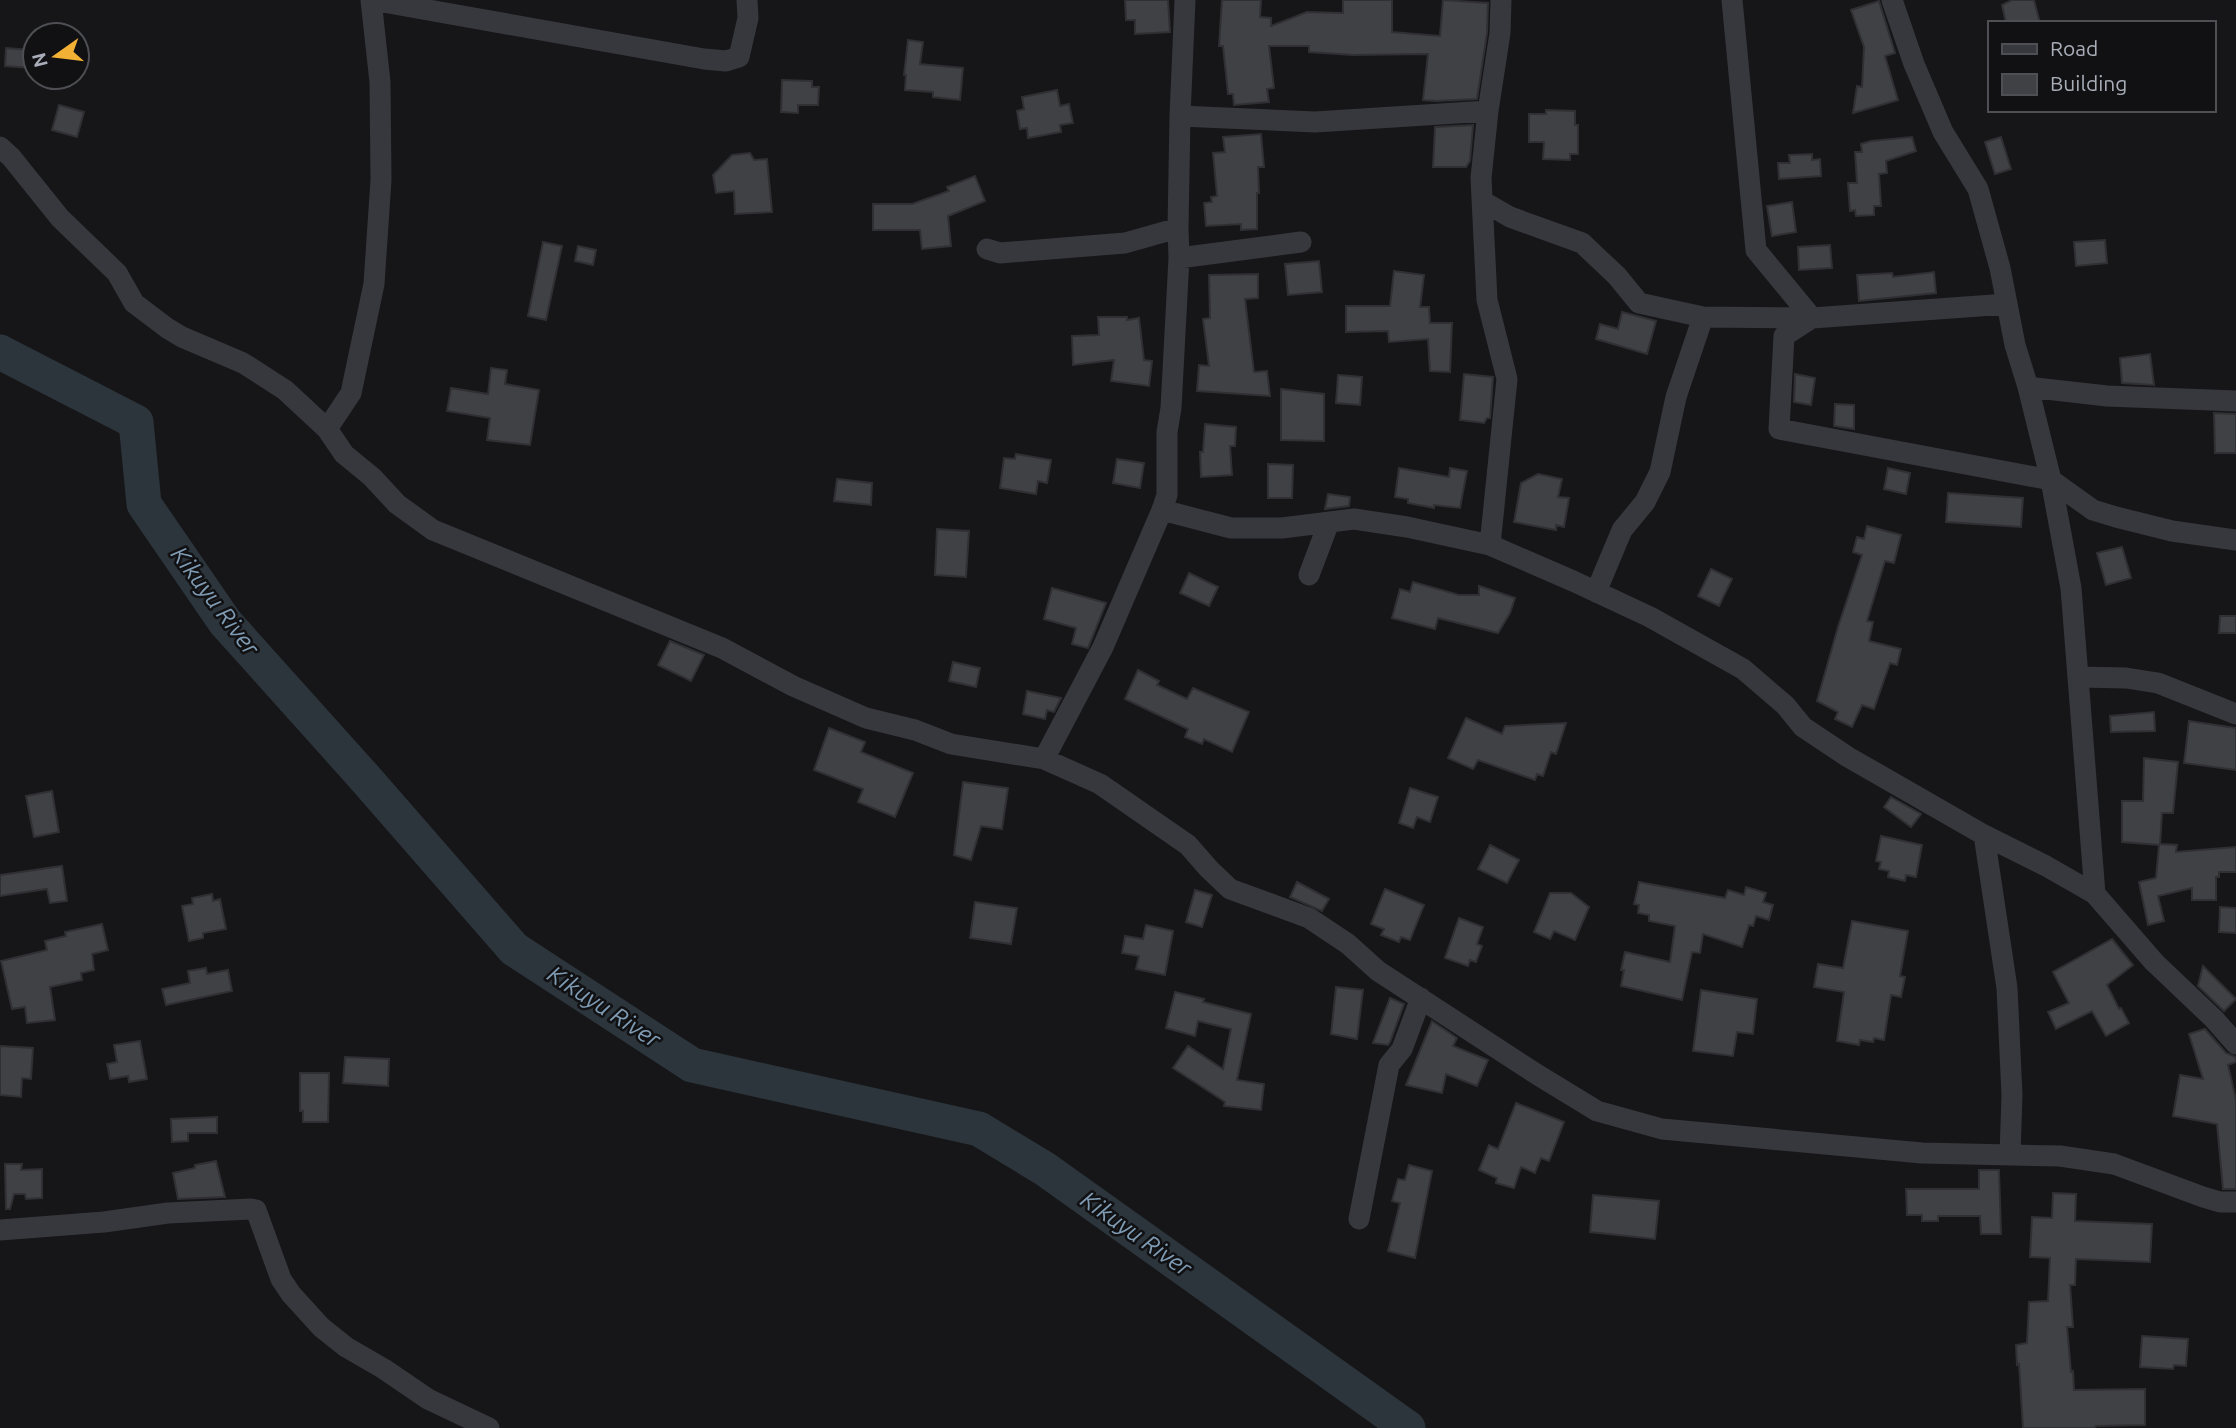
<svg xmlns="http://www.w3.org/2000/svg" width="2236" height="1428" font-family="Ubuntu,sans-serif">
<style>
.lines{fill:none;stroke-linecap:round;stroke-linejoin:round}
.river{stroke:#2c353c;stroke-width:35}
.building{fill:#404145;stroke:#303034;stroke-width:2}
.street{stroke:#37383d;stroke-width:21}
.labels{text-anchor:middle;stroke-width:5;stroke-linejoin:round;paint-order:stroke}
.water-label{font-size:24px;font-style:italic;fill:#7f9bb3;stroke:#111113}
</style>
<rect width="100%" height="100%" fill="#161618"/>
<g class="lines">
<!-- river -->
<path class="river" d="M0,352L136,422L144,504L225,622L364,777L514,949L692,1065L979,1129L1045,1169L1408,1428"/>
</g>
<!-- building -->
<path class="building" d="M1125,0H1168L1170,32L1135,34V20H1126Z
M1222,0H1261L1260,17L1271,18V26L1307,12L1343,13V0H1392V32L1440,36L1443,0L1488,3L1487,33L1477,99L1436,101L1423,100L1428,54L1353,55L1309,52V46H1269L1274,88L1267,89L1269,102L1234,105L1233,94H1228L1223,46H1219Z
M2012,0H2034L2040,23H2006L2002,5Z
M1879,1L1895,53L1885,56L1898,100L1853,113L1857,86L1862,87L1864,47L1851,10Z
M908,40L923,42L920,64L963,68L960,100L933,97V92L905,90L906,75H904Z
M6,48L31,50L30,68L5,66Z
M782,80L812,81V87H819L818,105H798V113L781,112Z
M1057,90L1060,106L1069,104L1073,123L1060,125L1061,132L1028,138L1027,128L1020,129L1017,111L1024,109L1022,97Z
M59,105L84,112L77,137L52,130Z
M1546,110L1575,111V125H1578V154H1570V160L1543,159L1544,142H1529V114H1546Z
M1473,125L1470,161L1466,167H1433L1435,127Z
M1261,134L1264,167H1258L1259,193H1257V229L1241,230V224L1206,226L1204,203L1212,202L1211,197L1217,196L1213,153L1225,152L1223,137Z
M1912,137L1916,151L1886,161L1887,173L1879,174L1881,206H1874V215L1856,216L1855,210L1850,211L1848,183H1857L1855,152H1862L1861,144L1871,141Z
M2001,137L2011,169L1995,174L1985,142Z
M750,153L754,160L767,159L772,212L735,214L734,191L716,193L713,175L732,155Z
M1812,154V160L1820,159L1821,176L1779,179L1778,163H1790L1789,155Z
M975,176L985,201L948,216L951,246L922,249L920,230H873V204H912L949,191L947,187Z
M1792,202L1796,232L1772,236L1767,206Z
M2105,240L2107,263L2076,266L2074,242Z
M543,242L562,246L546,320L528,316Z
M1830,245L1832,268L1799,270L1798,247Z
M578,246L596,250L593,265L575,261Z
M1319,261L1322,292L1288,295L1285,264Z
M1394,271L1424,275L1420,307H1429L1430,323H1452L1450,372L1430,371L1428,339L1389,342L1388,331L1346,332V306H1390Z
M1934,272L1936,293L1859,301L1857,275L1892,273L1893,277Z
M1258,274V298L1245,299L1254,372L1267,371L1270,396L1197,391L1199,365L1209,366L1203,319L1210,318L1209,275Z
M1622,312L1656,321L1647,354L1596,339L1600,324L1618,329Z
M1098,317H1127V320L1139,318L1144,360L1152,361L1149,386L1111,381L1114,360L1073,365L1072,336L1099,335Z
M2150,354L2154,385L2122,383L2120,358Z
M491,368L507,370L505,384L539,390L530,445L487,440L490,418L447,411L451,388L488,394Z
M1464,374L1493,377L1490,418H1487L1484,423L1460,420Z
M1795,374L1815,378L1811,405L1794,402Z
M1338,375L1362,377L1360,405L1336,403Z
M1281,389L1324,394V441L1281,440Z
M1835,404L1854,405V429L1834,426Z
M2214,413L2236,414V453H2215Z
M1205,424L1236,427L1235,446H1230L1232,475L1201,477L1200,452H1203Z
M1016,454L1051,460L1047,483L1038,481L1036,494L1000,488L1004,458L1015,459Z
M1117,459L1144,463L1140,488L1113,483Z
M1268,464L1293,465L1292,498H1268Z
M1399,468L1449,477L1450,468L1467,471L1460,508L1434,505V508L1408,503V499L1395,497Z
M1888,468L1910,473L1906,494L1884,489Z
M1538,474L1562,479L1558,497L1569,498L1564,527L1556,525V530L1514,522L1521,483Z
M837,479L872,483L871,505L834,501Z
M1948,493L2023,498L2021,527L1946,522Z
M1328,494L1350,497L1349,506L1325,509Z
M1867,526L1901,535L1894,563L1885,561L1867,621L1873,622L1869,641L1901,649L1897,665L1890,663L1874,709L1862,705L1852,727L1835,719L1838,712L1817,701L1838,627L1862,555L1853,552L1857,537L1864,539Z
M937,529L969,531L966,577L935,575Z
M2122,547L2131,578L2106,585L2097,553Z
M1711,569L1732,579L1719,606L1698,596Z
M1189,573L1218,587L1209,606L1180,593Z
M1413,582L1459,595H1479V586L1515,598L1510,613L1498,633L1438,618L1435,629L1392,618L1400,589L1410,592Z
M1052,588L1106,603L1088,648L1072,644L1076,628L1044,619Z
M2220,616H2236V633H2219Z
M670,641L704,655L691,681L658,665Z
M953,662L980,668L976,687L949,681Z
M1138,670L1159,681L1157,685L1187,699L1193,688L1249,712L1232,752L1204,739L1202,744L1185,737L1188,729L1125,699Z
M1027,691L1061,698L1054,712L1047,710L1045,719L1023,714Z
M2154,712L2155,731L2111,732L2110,716Z
M1466,718L1502,734L1505,726L1566,723L1556,754L1551,752L1543,776L1537,774L1535,780L1478,760L1473,769L1448,758Z
M2189,721L2236,728V770L2184,763Z
M829,728L865,742L861,752L913,773L895,817L858,802L863,789L814,770Z
M2144,758L2178,762L2173,813H2162L2160,844L2177,845L2176,852L2236,847V872H2219V877H2216V900H2192V888L2158,896L2164,921L2148,925L2139,882L2156,878L2159,845L2122,842V801H2143Z
M963,782L1008,788L1002,829L981,826L971,860L954,855Z
M1410,788L1438,797L1430,822L1417,817L1413,828L1399,823Z
M52,791L59,832L34,837L26,796Z
M1891,797L1921,814L1911,827L1884,807Z
M1881,836L1922,845L1916,877L1906,875L1905,881L1888,877L1889,871L1879,869L1881,862L1876,861Z
M1490,845L1519,860L1507,883L1478,869Z
M62,866L67,901L50,903L47,889L0,896V875Z
M1297,882L1329,899L1322,911L1290,897Z
M1639,882L1725,898L1728,890L1744,895L1746,887L1766,893L1763,902L1773,905L1769,920L1756,916L1753,926L1749,925L1742,947L1703,934L1700,953L1692,952L1682,1000L1621,986L1624,970H1621L1625,952L1670,962L1675,926L1649,921V915L1638,913L1639,905L1634,904Z
M1385,889L1424,905L1410,940L1401,937L1399,942L1381,935L1384,929L1371,924Z
M1195,890L1212,895L1202,927L1186,922Z
M1550,893H1571L1589,907L1575,940L1554,931L1550,939L1534,932Z
M212,894L213,901L220,899L226,929L203,933V938L189,941L182,906L193,904L192,898Z
M975,902L1017,908L1011,944L970,938Z
M2220,907L2236,908V933L2219,932Z
M1459,918L1483,927L1477,944L1482,946L1476,962L1470,960L1468,966L1445,958Z
M1852,921L1908,931L1900,976L1905,977L1901,997L1891,995L1884,1040L1874,1038L1873,1042L1860,1040L1859,1045L1837,1041L1844,992L1814,987L1818,964L1843,968Z
M102,924L108,950L92,954L94,970L81,973L82,980L50,987L55,1020L27,1023L25,1007L12,1009L1,961L47,950L45,941L66,936L65,932Z
M1146,925L1173,931L1165,975L1136,969L1139,956L1122,953L1125,936L1143,939Z
M2112,939L2133,965L2107,985L2119,1009L2121,1008L2129,1023L2106,1036L2092,1011L2056,1029L2048,1012L2069,1003L2053,972Z
M2203,966L2236,999L2224,1011L2198,986Z
M206,968L207,974L228,970L232,991L166,1005L162,989L190,983L188,971Z
M1336,987L1363,990L1357,1039L1331,1034Z
M1701,990L1757,999L1753,1034L1737,1032L1733,1056L1693,1051Z
M1175,992L1204,999L1203,1002L1251,1014L1237,1080L1264,1084L1261,1110L1224,1106L1225,1102L1173,1068L1188,1046L1223,1069L1231,1029L1198,1021L1195,1036L1166,1028Z
M1390,998L1404,1004L1390,1042L1388,1045L1373,1043Z
M1432,1021L1457,1038L1453,1046L1488,1060L1477,1086L1446,1074L1442,1093L1406,1085Z
M2205,1029L2226,1053L2236,1057V1062L2228,1065L2236,1100V1189H2223L2217,1124L2173,1116L2180,1075L2203,1079L2189,1034Z
M140,1041L147,1079L129,1082L128,1076L110,1079L107,1064L117,1062L114,1045Z
M0,1046L33,1048L31,1079L22,1078L21,1097L0,1095Z
M345,1057L389,1059L388,1086L343,1083Z
M300,1073H329L328,1122H303V1111H300Z
M1516,1103L1564,1122L1549,1161L1541,1158L1535,1173L1521,1167L1514,1188L1496,1183L1497,1178L1479,1170L1489,1145L1498,1149Z
M217,1117V1133H188V1141L172,1142L171,1119Z
M216,1161L225,1197L178,1199L173,1173L195,1168V1165Z
M5,1164H22L21,1170L42,1169V1198L26,1199L25,1194H14L10,1209H6Z
M1409,1165L1432,1171L1415,1258L1388,1251L1400,1203L1392,1201L1398,1179L1405,1180Z
M1979,1170H1999L2001,1234H1981L1980,1216H1938V1221H1922V1215H1907L1906,1189H1979Z
M2053,1193L2076,1194L2075,1221L2152,1224L2150,1262L2076,1259L2075,1285H2070L2073,1327H2067L2071,1372L2073,1371L2074,1390L2145,1389V1425L2096,1426L2095,1428H2023L2019,1364L2017,1365L2016,1345L2027,1343L2029,1302L2048,1301L2050,1258L2030,1257L2032,1217L2052,1218Z
M1593,1195L1659,1201L1655,1239L1590,1232Z
M2142,1336L2188,1339L2186,1366L2174,1365L2173,1369L2140,1367Z"/>
<g class="lines">
<!-- street -->
<path class="street" d="M372,0L704,59L726,61L739,57L748,18L747,0
M1732,0L1756,250L1812,318L2007,304
M1892,0L1914,64L1943,132L1978,189L2000,268L2015,345L2028,387L2051,480L2071,588L2095,894
M1180,116L1315,122L1488,111
M0,147L11,157L60,218L117,273L134,303L167,328L182,337L243,363L285,390L327,429L344,454L372,477L397,504L433,530L722,648L793,686L866,718L915,730L951,744L1044,759L1100,784L1188,845L1209,869L1230,889L1309,918L1348,944L1378,971L1538,1075L1597,1111L1662,1129L1922,1153L2060,1156L2114,1164L2203,1197L2220,1202H2236
M1484,202L1510,217L1582,243L1617,276L1639,303L1703,317L1812,318L1784,336L1779,429L2051,480L2093,510L2116,517L2172,531L2236,540
M987,249L1000,253L1125,243L1178,228
M1179,258L1301,242
M2028,387L2107,396L2236,401
M327,429L351,393L374,284L381,180L380,82L371,0
M1162,510L1231,528H1282L1354,519L1407,527L1490,545L1573,581L1650,617L1743,669L1785,705L1803,727L1848,757L1984,835L2046,866L2095,894L2154,962L2214,1019L2236,1044
M1490,545L1507,379L1487,300L1481,178L1488,111L1500,33L1501,0
M1309,575L1329,522
M1596,592L1622,530L1645,502L1660,472L1676,397L1703,317
M2079,677L2126,678L2158,683L2236,714
M1044,759L1103,647L1162,510L1167,495V432L1171,408L1179,258L1178,228L1180,116L1185,0
M1984,835L2007,988L2012,1095L2010,1155
M1359,1219L1389,1065L1402,1049L1421,998
M0,1230L104,1222L168,1213L251,1209L256,1210L281,1279L291,1294L321,1327L346,1347L384,1369L428,1399L489,1428"/>
</g>
<g class="labels">
<!-- water labels -->
<g class="water-label">
<text transform="translate(215 601) rotate(53)" y="8">Kikuyu River</text>
<text transform="translate(604 1007) rotate(33)" y="8">Kikuyu River</text>
<text transform="translate(1136 1234) rotate(35)" y="8">Kikuyu River</text>
</g>
</g>
<!-- legend -->
<rect x="1988" y="21" width="228" height="91" fill="#111113" stroke="#4d4f55" stroke-width="2"/>
<rect x="2002" y="44" width="35" height="10" fill="#37383d" stroke="#4d4f55" stroke-width="2"/>
<text x="2050" y="56" font-size="21" fill="#a8adb8">Road</text>
<rect x="2002" y="74" width="35" height="21" fill="#404145" stroke="#4d4f55" stroke-width="2"/>
<text x="2050" y="91" font-size="21" fill="#a8adb8">Building</text>
<!-- north arrow -->
<g transform="translate(56 56) rotate(256)"><circle r="33" fill="#111113" stroke="#4d4f55" stroke-width="2"/>
<path d="M0-5L12 26L0 18L-12 26Z" fill="#f2b134"/>
<text y="-10" font-size="19" font-weight="bold" text-anchor="middle" fill="#a8adb8">N</text>
</g>
</svg>
